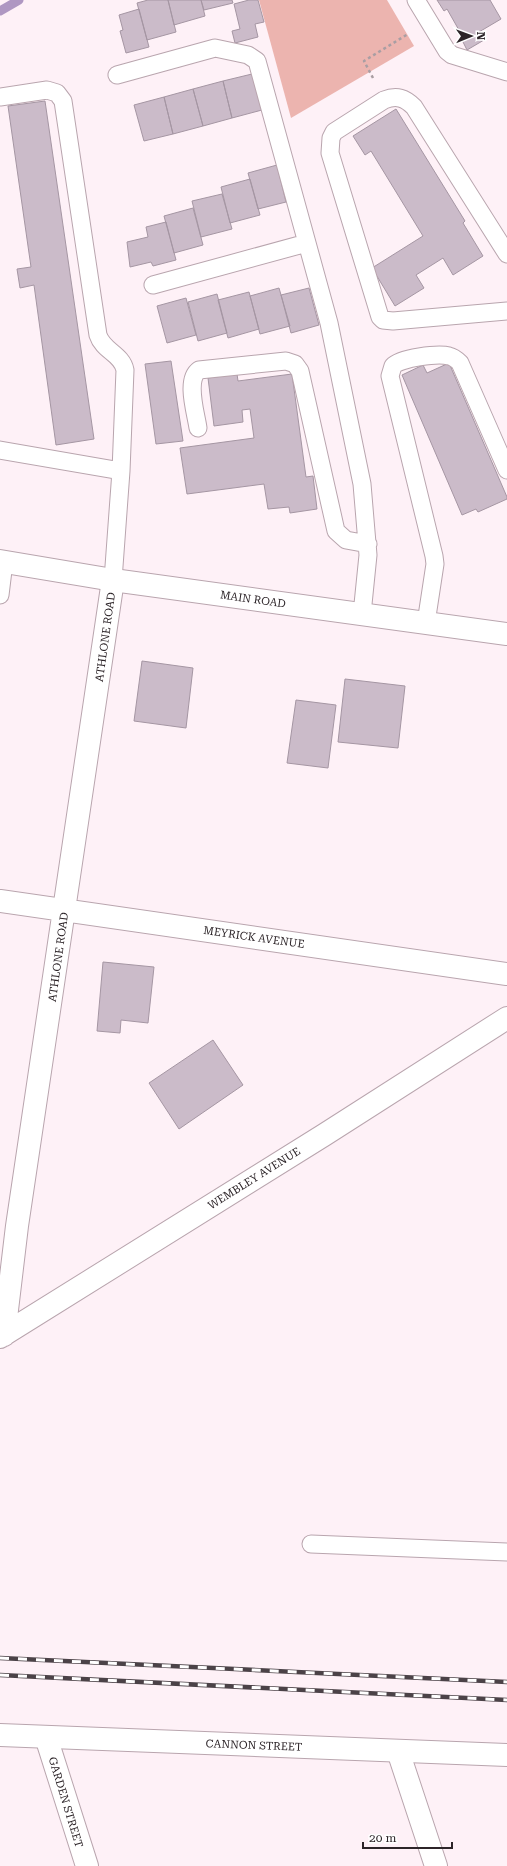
<svg xmlns="http://www.w3.org/2000/svg" width="507" height="1866" font-family="'Roboto Serif',serif">
<style>
.green{fill:#ecb4af}
.lines{fill:none;stroke-linecap:round;stroke-linejoin:round}
.stream{stroke:#af97c2;stroke-width:9}
.building{fill:#cbbbc9;stroke:#a596a3}
.lane-casing{stroke:#b9a5ae;stroke-width:19}
.street-casing{stroke:#b9a5ae;stroke-width:24}
.secondary-casing{stroke:#b9a5ae;stroke-width:24}
.path{stroke:#a99ea3;stroke-width:2.5;stroke-dasharray:3 3;stroke-linecap:butt}
.lane{stroke:#fff;stroke-width:17}
.street{stroke:#fff;stroke-width:22}
.secondary{stroke:#fff;stroke-width:22}
.rail-casing{stroke:#4b4247;stroke-width:4.5}
.rail{stroke:#fff;stroke-width:3;stroke-dasharray:9;stroke-linecap:butt}
.labels{text-anchor:middle;stroke-width:3.5;stroke-linejoin:round;paint-order:stroke}
.street-label{font-size:11px;fill:#2c2428;stroke:#fff}
</style>
<rect width="100%" height="100%" fill="#fef1f7"/>
<!-- green -->
<path class="green" d="M259,0H387L414,46L291,118Z"/>
<g class="lines">
<!-- stream -->
<path class="stream" d="M0,11L19,0"/>
</g>
<!-- building -->
<path class="building" d="M148,0H168L176,32L147,40L137,3Z
M168,0H201L205,16L174,25Z
M201,0H232L233,3L204,10Z
M249,0H258L264,22L255,24L258,37L235,43L232,31L240,29L234,4Z
M437,0H490L501,19L479,32L484,40L467,50L462,40L464,39L447,9L444,11Z
M139,9L149,47L126,53L120,31L123,30L119,15Z
M252,74L262,110L232,118L223,81Z
M223,81L232,118L203,126L193,89Z
M193,89L203,126L173,134L164,97Z
M164,97L173,134L144,141L134,105Z
M45,101L94,439L56,445L34,285L20,288L17,269L31,267L8,106Z
M396,109L465,221L463,223L483,256L453,275L443,258L416,275L424,288L395,306L372,268L423,236L371,151L365,155L353,136Z
M277,165L286,202L258,209L248,173Z
M250,179L260,215L230,223L221,187Z
M222,194L232,229L201,237L192,201Z
M193,208L203,245L174,253L164,216Z
M166,222L176,260L153,266L151,262L130,267L127,242L148,237L146,227Z
M279,288L290,326L260,334L250,296Z
M309,288L319,325L291,333L281,295Z
M249,292L259,329L228,338L218,300Z
M217,294L227,333L198,341L188,302Z
M186,298L196,335L167,343L157,306Z
M171,361L183,441L156,444L145,364Z
M449,363L507,497V499L478,512L476,509L462,515L402,375L423,365L427,373Z
M237,374L238,381L292,374L306,477L313,476L317,509L290,513L289,507L268,509L264,484L187,494L180,448L254,438L250,409L242,410L243,422L214,426L208,378Z
M142,661L193,668L186,728L134,721Z
M345,679L405,686L398,748L338,742Z
M296,700L336,705L328,768L287,763Z
M103,962L154,967L148,1023L121,1020L120,1033L97,1031Z
M213,1040L243,1085L179,1129L149,1083Z"/>
<g class="lines">
<defs>
<path id="lane" d="M416,0L447,51L452,55L507,72
M117,75L215,48L248,55L257,61L329,323L362,484L368,555L362,614
M0,97L47,90L57,93L63,101L98,335C103,351 122,354 125,370L121,471L113,580
M507,254L414,107C405,98 397,95 384,100L334,132L331,138L330,153L380,317L383,320L393,321L507,311
M153,285L307,243
M198,428C196,413 185,380 199,370L286,361L295,364L300,371L336,531L346,540L368,544
M0,450L121,471
M0,595L4,562
M426,623L435,564L434,556L390,376L393,366C400,358 438,353 449,356C454,357 457,360 460,363L507,470
M311,1544L507,1552"/>
<path id="street" d="M0,901L507,974
M4,1335L17,1226L113,580
M0,1337L324,1135L507,1018
M46,1737L87,1866
M398,1751L436,1866"/>
<path id="secondary" d="M0,561L113,580L507,634
M0,1735L507,1755"/>
</defs>
<!-- lane casing -->
<use href="#lane" class="lane-casing"/>
<!-- street casing -->
<use href="#street" class="street-casing"/>
<!-- secondary casing -->
<use href="#secondary" class="secondary-casing"/>
<!-- path -->
<path class="path" d="M373,78L364,61L408,34"/>
<!-- lane -->
<use href="#lane" class="lane"/>
<!-- street -->
<use href="#street" class="street"/>
<!-- secondary -->
<use href="#secondary" class="secondary"/>
<defs>
<path id="rail" d="M0,1658L507,1682
M0,1675L507,1700"/>
</defs>
<!-- rail casing -->
<use href="#rail" class="rail-casing"/>
<!-- rail -->
<use href="#rail" class="rail"/>
</g>
<g class="labels">
<!-- street labels -->
<g class="street-label">
<text transform="translate(253 599) rotate(8)" y="4">MAIN ROAD</text>
<text transform="translate(105 637) rotate(-82)" y="4">ATHLONE ROAD</text>
<text transform="translate(254 937) rotate(8)" y="4">MEYRICK AVENUE</text>
<text transform="translate(58 957) rotate(-82)" y="4">ATHLONE ROAD</text>
<text transform="translate(254 1178) rotate(-32)" y="4">WEMBLEY AVENUE</text>
<text transform="translate(254 1745) rotate(2)" y="4">CANNON STREET</text>
<text transform="translate(66 1802) rotate(73)" y="4">GARDEN STREET</text>
</g>
</g>
<!-- north arrow -->
<g transform="translate(471 36) rotate(89)" stroke="#ffffff" stroke-width="3" paint-order="stroke">
<path d="M0-3L7 15L0 10L-7 15Z" fill="#2c2428"/>
<text y="-6" font-size="11" font-weight="bold" text-anchor="middle" fill="#2c2428">N</text>
</g>
<!-- scale -->
<path d="M363 1842v6h89v-6" fill="none" stroke="#2c2428" stroke-width="2"/>
<text x="369" y="1842" font-size="12" fill="#2c2428" stroke="#ffffff" stroke-width="3" paint-order="stroke">20 m</text>
</svg>
